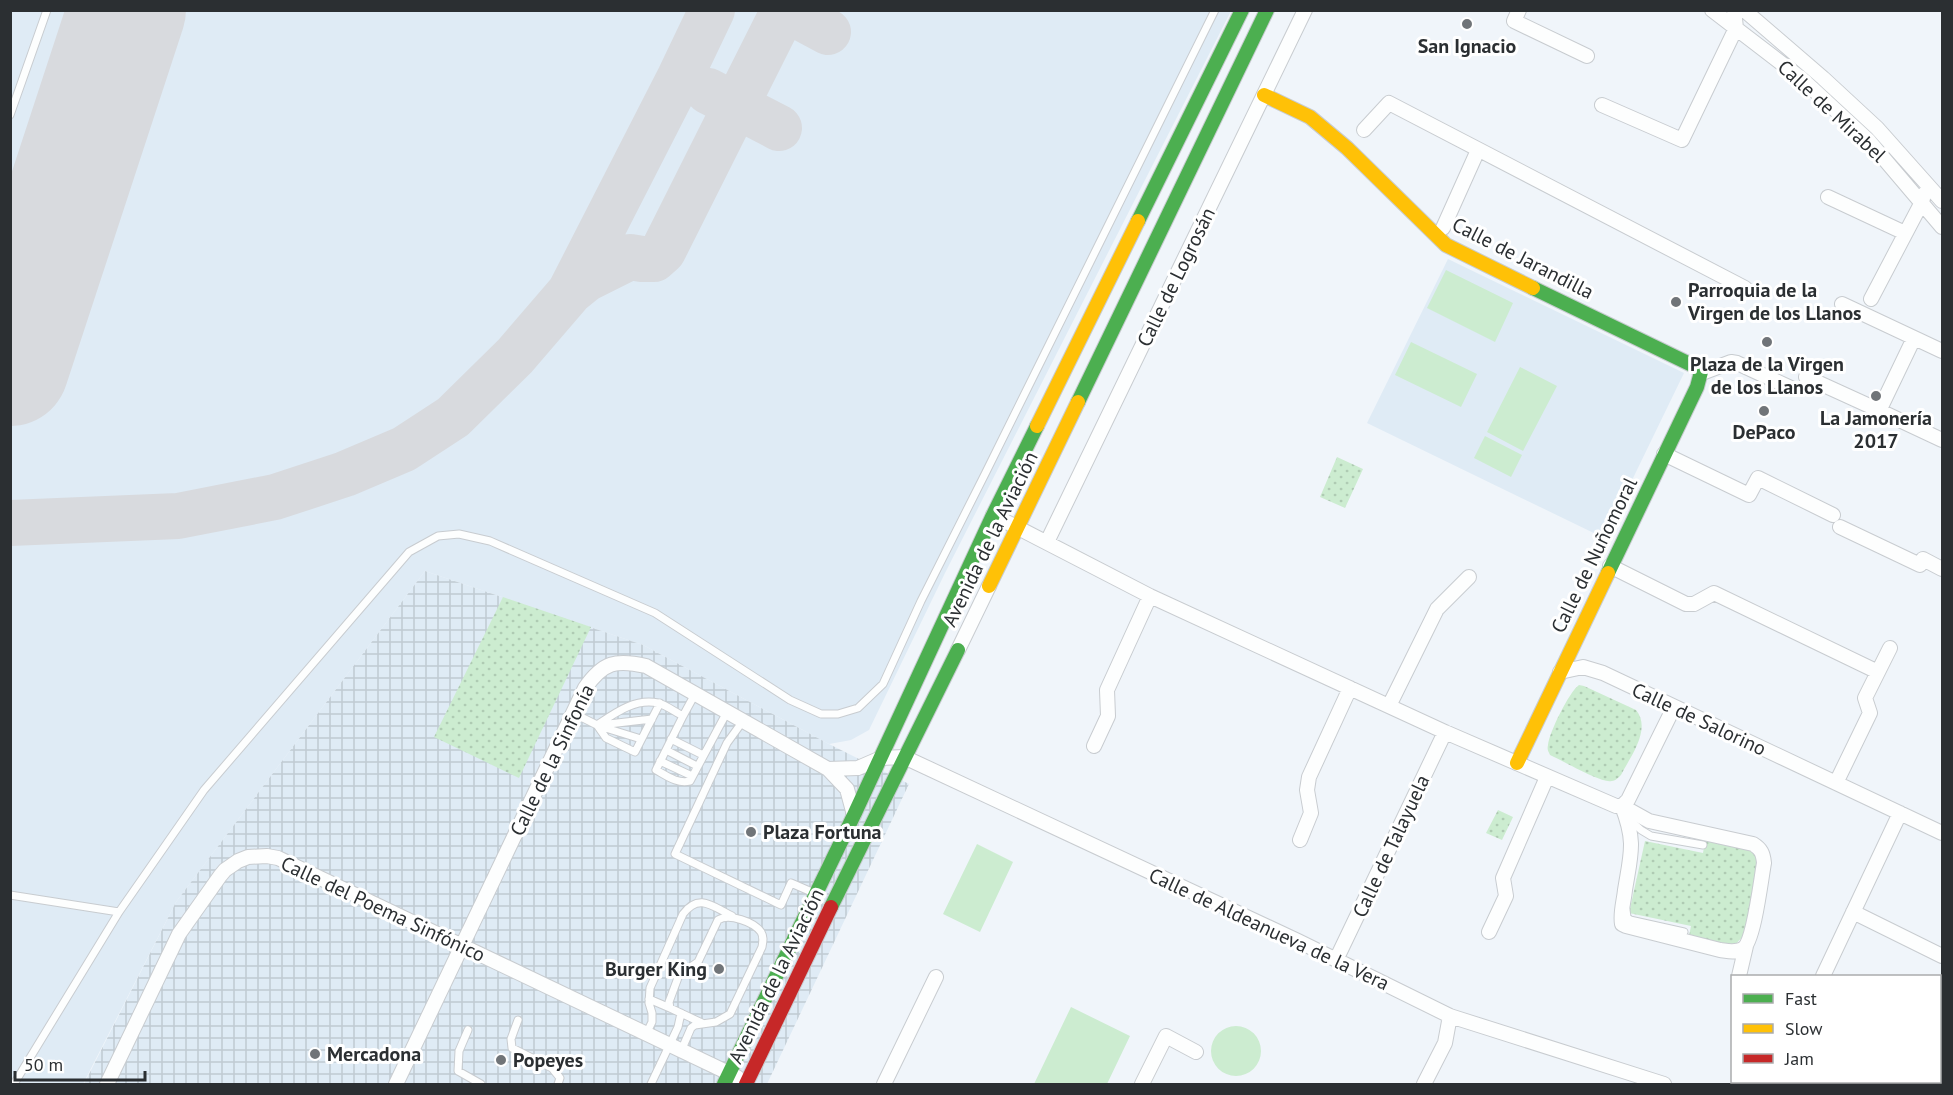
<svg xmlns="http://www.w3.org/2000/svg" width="1953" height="1095" font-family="'PT Sans',sans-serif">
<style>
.built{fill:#dfebf5}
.industrial{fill:url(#industrial-grid)}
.park{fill:url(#park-dots)}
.pitch{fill:#ccecd0}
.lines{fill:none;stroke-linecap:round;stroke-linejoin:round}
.taxiway{stroke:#d8dade;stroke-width:46}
.runway{stroke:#d8dade;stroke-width:118}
.lane-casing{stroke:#c8ccd0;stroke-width:9}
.street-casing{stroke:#c8ccd0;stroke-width:16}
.fast-casing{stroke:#c8ccd0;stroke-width:16}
.slow-casing{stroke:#c8ccd0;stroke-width:16}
.jam-casing{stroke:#c8ccd0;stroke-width:16}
.lane{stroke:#fdfefe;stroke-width:7}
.street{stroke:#fdfefe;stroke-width:14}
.fast{stroke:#4caf50;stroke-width:14}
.slow{stroke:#ffc107;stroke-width:14}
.jam{stroke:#c62828;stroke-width:14}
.poi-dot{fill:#707478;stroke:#fff;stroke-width:2}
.labels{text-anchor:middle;stroke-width:6;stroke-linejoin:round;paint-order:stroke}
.poi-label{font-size:20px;font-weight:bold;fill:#2b2f32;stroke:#fff}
.street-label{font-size:20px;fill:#2b2f32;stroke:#fff}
</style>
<defs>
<pattern id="industrial-grid" width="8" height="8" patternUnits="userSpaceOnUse" patternTransform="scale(1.5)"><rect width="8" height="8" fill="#dfebf5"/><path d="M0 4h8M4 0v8" fill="none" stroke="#c0cad2"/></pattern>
<pattern id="park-dots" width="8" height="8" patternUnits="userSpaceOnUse" patternTransform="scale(1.5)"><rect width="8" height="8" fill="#ccecd0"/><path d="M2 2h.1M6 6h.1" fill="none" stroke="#afcbb3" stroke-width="1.8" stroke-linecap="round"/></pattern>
</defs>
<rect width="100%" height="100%" fill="#f0f5fa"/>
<!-- built -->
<path class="built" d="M10,11H1231L945,573L869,730L851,740L829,744L643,645L425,571L176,902L83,1084H11Z
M1448,259L1684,373L1604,538L1367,423Z"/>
<!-- industrial -->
<path class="industrial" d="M425,571L643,645L829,744L909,784L767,1084H84L176,902Z"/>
<!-- park -->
<path class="park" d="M1337,457L1363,469L1345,508L1320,497Z
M503,597L591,627L519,778L434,737Z
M1579,685L1584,686L1636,710C1652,729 1630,757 1621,775C1617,779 1614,782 1608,781C1596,780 1563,761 1550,755C1548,750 1547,750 1548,745C1549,733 1569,692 1579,685Z
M1498,810L1513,817L1502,840L1486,833Z
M1645,841L1703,853L1705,841L1754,850L1760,860L1745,934L1734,946L1689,936L1691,926L1629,913Z"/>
<!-- pitch -->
<path class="pitch" d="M1446,270L1513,303L1495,342L1427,308Z
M1411,342L1477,374L1461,407L1395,375Z
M1520,367L1557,386L1523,451L1487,432Z
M1485,436L1522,455L1511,477L1474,458Z
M977,844L1013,862L980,932L943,914Z
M1071,1007L1130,1036L1107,1084H1034Z
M1211 1051a25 25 0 1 1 50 0a25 25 0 1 1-50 0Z"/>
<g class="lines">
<!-- taxiway -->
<path class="taxiway" d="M787,10L828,32
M708,91L779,128
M570,292L680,77L712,10
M10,523L178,516L275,497L345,474L404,449L453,417L515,356L570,292L586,279L630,257L642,259H654L663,251L784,10"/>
<!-- runway -->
<path class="runway" d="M10,367L127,10"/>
<defs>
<path id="lane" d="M10,115L47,10
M573,713L597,725C615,713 635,698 658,703C666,705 675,712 683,716L695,694
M683,716L656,770C667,776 677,784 690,781L727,712
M743,721L727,743L675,854L781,905L791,883L814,893
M597,725L606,738L635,752L660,703
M600,725L652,719
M599,726L641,739
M671,739L703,755
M666,750L697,766
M660,761L692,776
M1629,819L1641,830L1651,836L1703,845
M10,895L119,912
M1626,910L1627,917L1630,920L1684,932
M649,999L670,1008
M518,1020L511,1039L512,1048L552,1068L560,1078L558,1084
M468,1030L459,1051L458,1071L481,1084
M646,1034L652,1022V1013L649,1003L650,988L683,914C699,893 712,906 732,916
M681,1051L691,1028L695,1025L716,1022L730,1014L762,947C763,941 764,937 761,932C754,922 729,913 718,920L698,962L679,975L669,1002L670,1008L702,1023
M14,1084L119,912L204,790L409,552L438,536L459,534L490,541L655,613L790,700L821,714H838L858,708L883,684L921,601L986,472L1215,10
M651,1084L678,1027L681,1013"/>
<path id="street" d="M1519,10L1514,21L1587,56
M1712,10L1802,79L1869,141L1942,227
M1744,10L1823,78L1877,128L1942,201
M1602,105L1682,140L1736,28L1734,10
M1364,130L1389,103L1745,288
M1828,197L1905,233
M1443,228L1478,150
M1871,299L1922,202L1924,194
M1842,304L1942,351
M1702,373L1731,362L1737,363L1791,388
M1806,377L1874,408
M1878,410L1942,440
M1879,411L1914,338
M1664,454L1749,495L1758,478L1833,515
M993,515L1150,596L1445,732L1616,806H1622L1628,800L1674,707
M1840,527L1920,565L1923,559L1942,569
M1047,542L1305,10
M1610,566L1686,604H1694L1714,593L1878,672
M958,650L989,586
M1560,672L1583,667L1603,673L1942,833
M1389,706L1437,609L1469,577
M1094,746L1108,716L1107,690L1150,596
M828,769L858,768L881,758L904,757L1298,941L1450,1016L1664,1084
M1836,783L1870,713L1865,698L1890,648
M1622,806L1649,821L1753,844C1761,849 1763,853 1764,863C1761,879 1754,941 1743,949C1735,953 1728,951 1720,950L1626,926L1622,924C1620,913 1624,901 1625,890C1631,853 1636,842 1622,806Z
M1300,840L1311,813L1307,790L1309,777L1350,688
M1853,912L1942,956
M1489,932L1506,896L1503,878L1547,777
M1336,960L1445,732
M1739,976L1746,946
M1823,976L1900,813
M1940,995L1942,989
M1806,1082L1815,1084
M107,1084L179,934L220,876L225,870L238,861L248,857L267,856L278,858L737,1077
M396,1084L585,688C603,662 616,659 646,666L828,769L847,789L854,815
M884,1084L936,977
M1142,1084L1166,1036L1196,1052
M1424,1084L1445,1043L1450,1016"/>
<path id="fast" d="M1138,221L1242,10
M1533,288L1694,366L1701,372L1697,387L1608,573
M1078,402L1267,10
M831,907L958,650
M724,1084L854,815L993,515L1037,426"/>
<path id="slow" d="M1264,95L1310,117L1347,148L1446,245L1533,288
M1037,426L1138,221
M989,586L1078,402
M1517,763L1608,573"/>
<path id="jam" d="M746,1084L831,907"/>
</defs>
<!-- lane casing -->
<use href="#lane" class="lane-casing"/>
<!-- street casing -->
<use href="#street" class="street-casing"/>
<!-- fast casing -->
<use href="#fast" class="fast-casing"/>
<!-- slow casing -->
<use href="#slow" class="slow-casing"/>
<!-- jam casing -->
<use href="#jam" class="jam-casing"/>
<!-- lane -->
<use href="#lane" class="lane"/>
<!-- street -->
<use href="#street" class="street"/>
<!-- fast -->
<use href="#fast" class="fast"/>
<!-- slow -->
<use href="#slow" class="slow"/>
<!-- jam -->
<use href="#jam" class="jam"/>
</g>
<!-- markers -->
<g class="poi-dot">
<circle cx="1467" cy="24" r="6"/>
<circle cx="1676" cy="302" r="6"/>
<circle cx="1767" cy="342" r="6"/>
<circle cx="1876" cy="396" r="6"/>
<circle cx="1764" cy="411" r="6"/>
<circle cx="751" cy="832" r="6"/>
<circle cx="719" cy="969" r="6"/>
<circle cx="315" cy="1054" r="6"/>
<circle cx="501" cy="1060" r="6"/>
</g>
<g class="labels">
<!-- poi labels -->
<g class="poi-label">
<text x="1467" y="53">San Ignacio</text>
<text x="1688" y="297" text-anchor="start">Parroquia de la<tspan x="1688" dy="23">Virgen de los Llanos</tspan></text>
<text x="1767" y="371">Plaza de la Virgen<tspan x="1767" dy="23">de los Llanos</tspan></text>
<text x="1876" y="425">La Jamonería<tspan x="1876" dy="23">2017</tspan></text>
<text x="1764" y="439">DePaco</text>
<text x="763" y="839" text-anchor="start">Plaza Fortuna</text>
<text x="707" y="976" text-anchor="end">Burger King</text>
<text x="327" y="1061" text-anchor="start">Mercadona</text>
<text x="513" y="1067" text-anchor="start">Popeyes</text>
</g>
<!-- street labels -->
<g class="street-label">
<text transform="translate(1832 111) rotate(43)" y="7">Calle de Mirabel</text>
<text transform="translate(1523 258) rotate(27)" y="7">Calle de Jarandilla</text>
<text transform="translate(1176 277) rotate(-64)" y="7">Calle de Logrosán</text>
<text transform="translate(990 539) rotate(-64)" y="7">Avenida de la Aviación</text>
<text transform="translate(1594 555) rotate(-64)" y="7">Calle de Nuñomoral</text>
<text transform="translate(1699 719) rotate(25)" y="7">Calle de Salorino</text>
<text transform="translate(552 760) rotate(-64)" y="7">Calle de la Sinfonía</text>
<text transform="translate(1391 846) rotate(-65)" y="7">Calle de Talayuela</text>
<text transform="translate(383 909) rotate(25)" y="7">Calle del Poema Sinfónico</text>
<text transform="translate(1269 929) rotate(25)" y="7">Calle de Aldeanueva de la Vera</text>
<text transform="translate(776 976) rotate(-64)" y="7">Avenida de la Aviación</text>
</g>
</g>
<!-- border -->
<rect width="1953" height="1095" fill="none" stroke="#2b2f32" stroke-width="24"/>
<!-- legend -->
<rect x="1731" y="975" width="210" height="108" fill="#ffffff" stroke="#aaacad" stroke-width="1.5"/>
<rect x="1743" y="994" width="30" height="9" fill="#4caf50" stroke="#aaacad" stroke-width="1.5"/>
<text x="1785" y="1005" font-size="18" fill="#2b2f32">Fast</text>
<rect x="1743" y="1024" width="30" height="9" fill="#ffc107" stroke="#aaacad" stroke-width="1.5"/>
<text x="1785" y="1035" font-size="18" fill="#2b2f32">Slow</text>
<rect x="1743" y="1054" width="30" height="9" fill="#c62828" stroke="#aaacad" stroke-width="1.5"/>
<text x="1785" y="1065" font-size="18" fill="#2b2f32">Jam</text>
<!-- scale -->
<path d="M15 1071v9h130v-9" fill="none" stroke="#2b2f32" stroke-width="3"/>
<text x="24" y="1071" font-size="18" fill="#2b2f32" stroke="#ffffff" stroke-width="4.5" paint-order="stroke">50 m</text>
</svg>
